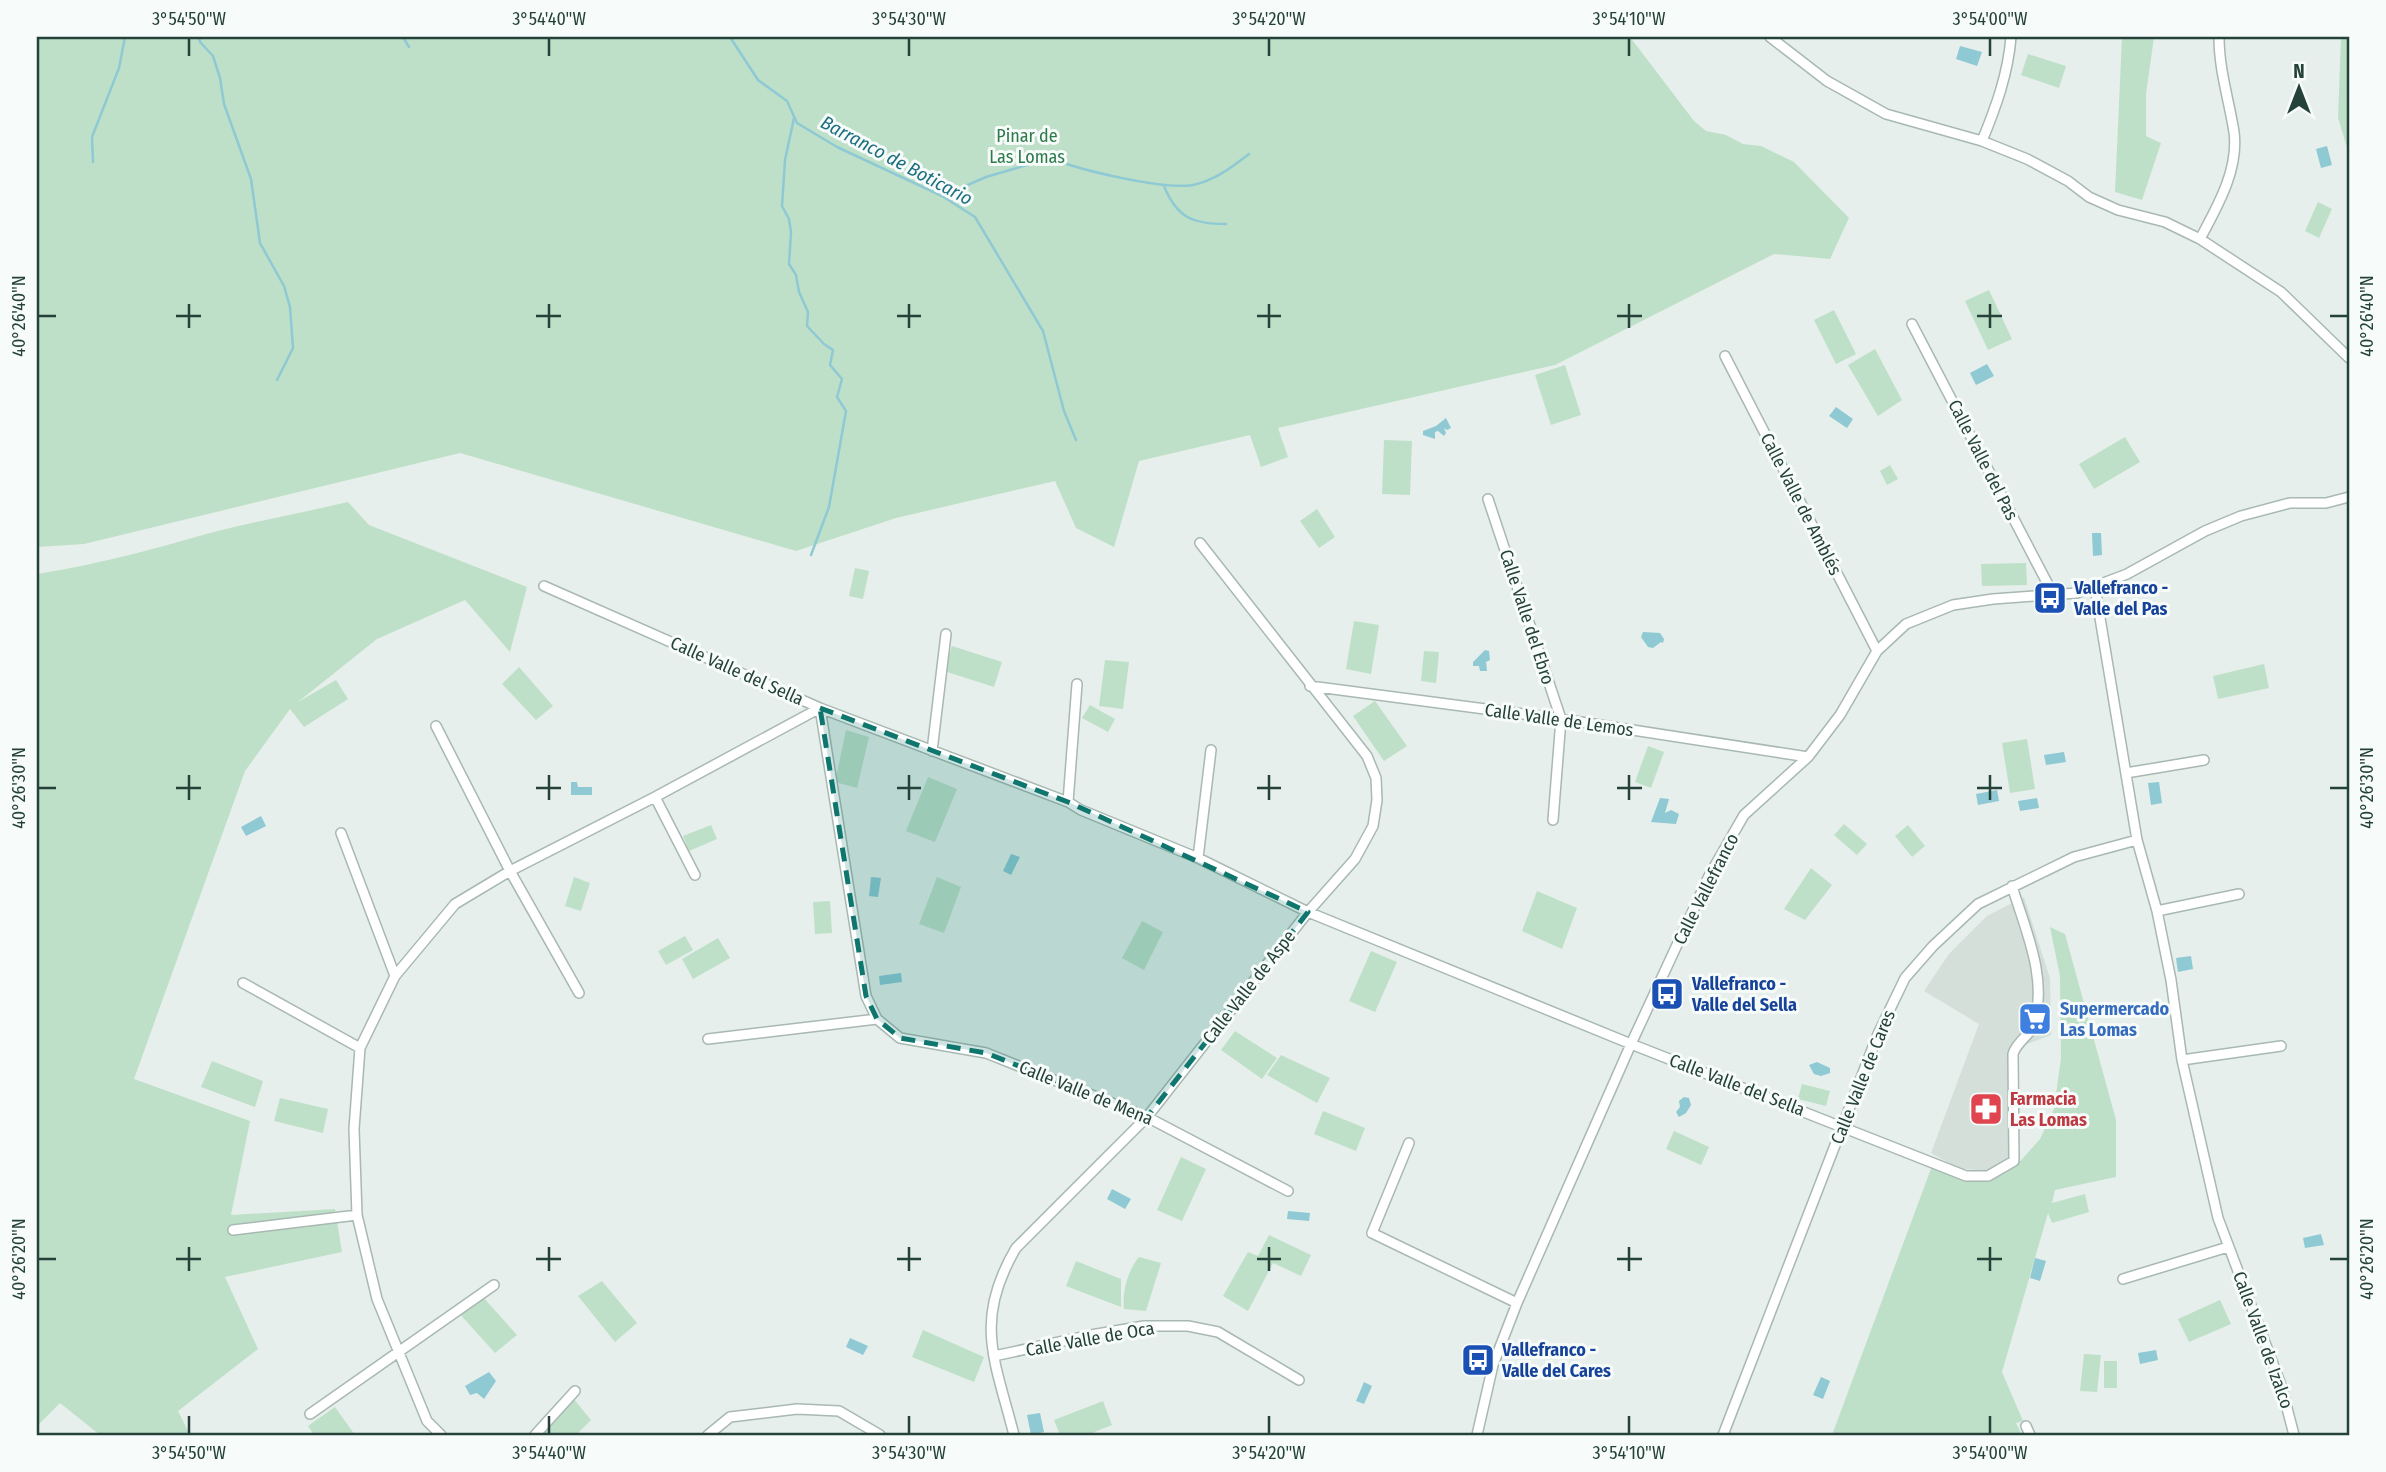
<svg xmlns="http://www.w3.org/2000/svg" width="2386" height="1472" font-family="'Fira Sans Condensed',sans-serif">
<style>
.built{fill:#d4dfda}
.green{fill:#bfe0c8}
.water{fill:#8ec9d4}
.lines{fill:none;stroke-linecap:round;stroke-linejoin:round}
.stream{stroke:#8ec9d4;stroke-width:2.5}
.street-casing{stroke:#a8b8b2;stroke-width:12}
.street{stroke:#fff;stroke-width:9}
.marked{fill:#0f766e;fill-opacity:0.2;stroke:#0f766e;stroke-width:5;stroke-dasharray:14 9;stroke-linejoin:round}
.ticks{fill:none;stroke:#24423a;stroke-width:2.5}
.labels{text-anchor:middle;stroke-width:6;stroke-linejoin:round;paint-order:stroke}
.park-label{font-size:18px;fill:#2d7a4b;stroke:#f7fbf9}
.street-label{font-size:18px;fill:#24423a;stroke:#f7fbf9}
.transit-label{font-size:18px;font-weight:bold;fill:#164399;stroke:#f7fbf9;text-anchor:start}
.shop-label{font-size:18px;font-weight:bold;fill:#366cbe;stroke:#f7fbf9;text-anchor:start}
.health-label{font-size:18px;font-weight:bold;fill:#be3a42;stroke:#f7fbf9;text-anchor:start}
.water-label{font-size:19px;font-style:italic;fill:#1c6f80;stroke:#f7fbf9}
.neatline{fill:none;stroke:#24423a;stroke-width:2.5}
.ticks-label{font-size:18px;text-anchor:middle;fill:#24423a}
</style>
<rect width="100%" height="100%" fill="#e6efeb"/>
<!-- built -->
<path class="built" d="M2024,897L2050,978L2051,1035L2019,1047L2016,1138L2010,1160L1985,1171L1958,1168L1931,1153L1979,1024L1924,991L1949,954L1987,916Z"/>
<!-- green -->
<path class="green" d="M37,37H1630L1694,121L1706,131L1726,135L1743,144L1761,146L1794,162L1849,218L1830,259L1774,254L1555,365L1278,428L1288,457L1261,467L1250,435L1139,461L1114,547L1076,528L1055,481L896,518L796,551L460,453L84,544L37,547Z
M2122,37H2154L2146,94V136L2161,143L2142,200L2115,192Z
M2341,37H2349V154L2338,118Z
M2028,54L2066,66L2059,88L2021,75Z
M2318,202L2332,209L2319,238L2305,231Z
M1989,290L2012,339L1988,350L1965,301Z
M1834,310L1856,354L1836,364L1814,320Z
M1875,349L1902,400L1878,416L1848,365Z
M1565,365L1581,415L1551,425L1535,375Z
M2125,437L2140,462L2094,489L2079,464Z
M1384,440L1412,441L1410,495L1382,494Z
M1890,465L1898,479L1887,485L1880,471Z
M348,502L369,525L527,587L510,652L465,600L377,639L298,702L336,680L348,699L304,727L290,709L245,771L134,1079L250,1121L231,1215L335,1209L342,1252L225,1277L258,1349L178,1411L190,1435H100L60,1403L37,1426V574C96,565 153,549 210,533C256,521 302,513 348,502Z
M1317,509L1335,537L1319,548L1300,521Z
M2026,563L2027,585L1982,586L1981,564Z
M855,568L869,571L863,599L849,596Z
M1354,621L1379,625L1371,674L1346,669Z
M952,646L1002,662L994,687L944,671Z
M1424,651L1439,652L1436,683L1421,681Z
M1105,660L1129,662L1123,709L1099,706Z
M2264,664L2269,688L2218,699L2213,676Z
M519,667L553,706L536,720L502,684Z
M1375,701L1407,746L1384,761L1353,716Z
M1090,705L1115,719L1108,732L1082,718Z
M846,730L869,737L857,788L835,782Z
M2027,739L2035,789L2010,793L2002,743Z
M1648,746L1664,752L1651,788L1635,782Z
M928,777L957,789L935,842L906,831Z
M1844,824L1867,844L1857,855L1834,835Z
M711,825L717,839L689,851L683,836Z
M1908,825L1925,846L1912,857L1895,836Z
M1811,868L1832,885L1805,920L1784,909Z
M574,877L590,883L581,911L565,906Z
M937,877L961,887L944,933L919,924Z
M1537,891L1577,908L1562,949L1522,931Z
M830,901L832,933L815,934L813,902Z
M1142,921L1163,932L1144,970L1122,958Z
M2050,927L2065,934L2116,1120V1177L2055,1190L2052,1203L2085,1194L2089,1212L2052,1223L2048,1213L2002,1372L2023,1421L2016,1423L2022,1435H1832L1932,1166L1988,1179L2015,1167L2040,1139L2054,1109L2061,1058L2060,976Z
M685,936L693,950L666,965L658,951Z
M718,938L730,958L693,979L682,959Z
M1371,951L1397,962L1375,1012L1349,1001Z
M1235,1031L1277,1058L1262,1079L1221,1050Z
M1281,1055L1330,1078L1317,1103L1267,1075Z
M212,1061L263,1081L255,1107L201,1087Z
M1802,1084L1830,1091L1826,1106L1798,1099Z
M280,1098L328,1109L323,1133L274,1121Z
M1323,1111L1365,1128L1356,1151L1314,1134Z
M1674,1131L1709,1147L1701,1165L1666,1149Z
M1181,1157L1206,1169L1182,1221L1157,1210Z
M1269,1235L1311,1255L1301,1276L1273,1263L1248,1311L1223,1296L1248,1252L1258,1256Z
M1139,1257L1161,1263L1146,1311L1124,1309C1122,1291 1128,1270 1139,1257Z
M1076,1261L1121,1279V1307L1066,1286Z
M602,1281L637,1323L615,1342L578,1296Z
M482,1296L517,1335L495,1353L459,1313Z
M2220,1300L2231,1324L2189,1342L2178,1319Z
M923,1330L984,1357L974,1382L912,1357Z
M2084,1354L2101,1355L2097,1392L2080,1391Z
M2104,1361H2117V1388H2104Z
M573,1398L591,1420L576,1435H538Z
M1103,1401L1112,1425L1087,1435H1060L1054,1420Z
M335,1407L355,1435H314L308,1426Z"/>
<!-- water -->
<path class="water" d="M1960,46L1982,52L1977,66L1956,59Z
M2327,146L2332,165L2321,168L2316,149Z
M1987,364L1994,376L1976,385L1970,373Z
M1836,407L1853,419L1847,428L1829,416Z
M1446,418L1451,428L1447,430L1444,428L1446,433L1444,436L1438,431L1435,432V439L1423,435V431L1436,426Z
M2092,533H2101L2102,555L2093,556Z
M1643,632L1660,633L1664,639L1663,643L1661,642L1653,648L1648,647L1641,637Z
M1485,650L1489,651L1490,660L1486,662L1487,671H1480L1479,666H1473V662Z
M2064,752L2066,762L2046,765L2044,755Z
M571,782H577L578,787H592V795H571Z
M2159,782L2162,803L2151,805L2148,783Z
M1997,790L1999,801L1978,805L1976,794Z
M1660,798L1669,799L1665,813L1671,810L1679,814L1676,824L1651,822Z
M2037,798L2039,808L2020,811L2018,801Z
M261,816L266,826L246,836L241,827Z
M1011,854L1020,857L1011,875L1003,871Z
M871,877L881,878L878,897L869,896Z
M2191,956L2193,969L2178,972L2176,958Z
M901,973L902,982L880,985L879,976Z
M1817,1062L1830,1068V1073L1821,1076L1814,1074L1809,1065Z
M1684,1097L1689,1098L1691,1105L1686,1113L1679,1117L1676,1112L1680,1107L1679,1101Z
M1112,1189L1131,1199L1125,1209L1107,1199Z
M1288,1211L1310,1213L1309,1221L1287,1219Z
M2321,1234L2324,1245L2305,1248L2303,1238Z
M2035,1258L2046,1261L2040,1281L2030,1278Z
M850,1338L868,1346L863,1355L846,1347Z
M2156,1350L2158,1360L2140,1364L2138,1353Z
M489,1372L496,1381L484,1399L477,1393L470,1395L465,1386Z
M1821,1377L1830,1381L1823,1399L1813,1395Z
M1364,1382L1372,1386L1364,1404L1356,1401Z
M1040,1413L1044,1432L1031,1435L1027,1415Z"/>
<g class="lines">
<!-- stream -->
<path class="stream" d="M199,37L200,42L213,56L220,78L224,104L251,179L260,243L284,286L290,307L293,348L277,380
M403,37L409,47
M730,37L758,80L787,101L797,123L837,147L942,196L975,217L1043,331L1064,411L1076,440
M794,118L785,160L782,206L789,219L791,232L789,264L796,275L799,292L808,312L807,326L824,344L833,350L830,365L842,379L837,397L846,411L829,507L811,555
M93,162L92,137L119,68L125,37
M1164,186C1177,218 1193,224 1226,224
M942,196L986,177L1051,158C1078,170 1164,190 1193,185C1214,181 1232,167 1249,154"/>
<defs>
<path id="street" d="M1770,37L1827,81L1886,114L1982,141L2027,159L2068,181L2089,197L2118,210L2165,222L2200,239L2281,292L2349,358
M1982,141C1996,107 2008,74 2011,37
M2200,239C2217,207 2239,170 2234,132C2229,100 2219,70 2219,37
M1912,324L2054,596
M1725,356L1877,651
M1488,499L1561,719L1553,820
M544,586L820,708L1068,802L1081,810L1198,858L1308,912L1631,1044L1966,1176H1988L2014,1161L2013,1054C2017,1041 2030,1036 2034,1024C2048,978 2025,929 2012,886
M2095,588L2137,840L2157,911L2171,980L2182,1060L2218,1218L2281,1385L2294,1435
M1310,686L1561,719L1808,757
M436,726L510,871L579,993
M932,751L946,634
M2126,773L2204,760
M655,797L695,875
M1068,802L1077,684
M341,833L395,976
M1198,858L1211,750
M2157,911L2239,894
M243,983L360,1048
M708,1039L877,1019
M2182,1060L2281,1046
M1409,1143L1372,1233L1517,1303
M233,1230L357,1215
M2123,1279L2228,1247
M994,1356L1091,1335L1144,1326H1188L1218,1332L1299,1380
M310,1414L494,1285
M2026,1426L2030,1435
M441,1435L427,1421L377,1299L357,1215L354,1129L360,1048L395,976L455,904L510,871L655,797L820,708L866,996L877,1019L900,1038L986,1053L1147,1117L1288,1191
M535,1435L575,1391
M708,1435L730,1417L797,1409L839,1411L880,1435
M1014,1435C995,1360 973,1321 1016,1248L1147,1117L1308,912L1355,859L1373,826L1377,800L1376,778L1367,756L1200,543
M1477,1435L1493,1365L1517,1303L1631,1044L1709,876L1744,815L1808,757L1840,715L1877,651L1906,624L1953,605L1993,599L2077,593L2127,574L2205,531L2241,516L2290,503H2326L2349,497
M1723,1435L1878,1034L1905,978L1933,946L1978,904L2074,857L2137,840"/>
</defs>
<!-- street casing -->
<use href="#street" class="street-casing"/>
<!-- street -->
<use href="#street" class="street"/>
</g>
<!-- marked area -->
<path class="marked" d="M820,708L1068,802L1308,912L1147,1117L986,1053L900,1038L877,1019L866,996Z"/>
<!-- ticks -->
<path class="ticks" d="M189,38V56M549,38V56M909,38V56M1269,38V56M1629,38V56M1990,38V56M189,304V328M549,304V328M909,304V328M1269,304V328M1629,304V328M1990,304V328M38,316H56M176,316H201M536,316H561M897,316H921M1257,316H1281M1617,316H1642M1977,316H2002M2330,316H2348M189,775V800M549,775V800M909,775V800M1269,775V800M1629,775V800M1990,775V800M38,788H56M176,788H201M536,788H561M897,788H921M1257,788H1281M1617,788H1642M1977,788H2002M2330,788H2348M189,1247V1271M549,1247V1271M909,1247V1271M1269,1247V1271M1629,1247V1271M1990,1247V1271M38,1259H56M176,1259H201M536,1259H561M897,1259H921M1257,1259H1281M1617,1259H1642M1977,1259H2002M2330,1259H2348M189,1416V1434M549,1416V1434M909,1416V1434M1269,1416V1434M1629,1416V1434M1990,1416V1434"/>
<!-- icons -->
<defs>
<symbol id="bus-square" viewBox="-11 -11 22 22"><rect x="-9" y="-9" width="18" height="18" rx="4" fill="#1a4fb4" stroke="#f7fbf9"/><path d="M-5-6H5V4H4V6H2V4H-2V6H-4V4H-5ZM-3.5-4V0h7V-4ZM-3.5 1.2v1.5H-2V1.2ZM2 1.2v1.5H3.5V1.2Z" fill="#fff"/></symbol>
<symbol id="supermarket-square" viewBox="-11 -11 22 22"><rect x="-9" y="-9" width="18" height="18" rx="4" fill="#3f7fe0" stroke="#f7fbf9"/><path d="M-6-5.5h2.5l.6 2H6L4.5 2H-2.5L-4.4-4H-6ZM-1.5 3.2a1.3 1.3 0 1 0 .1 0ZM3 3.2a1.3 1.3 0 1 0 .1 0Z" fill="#fff"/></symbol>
<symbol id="pharmacy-square" viewBox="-11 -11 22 22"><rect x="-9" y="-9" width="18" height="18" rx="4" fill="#e0444e" stroke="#f7fbf9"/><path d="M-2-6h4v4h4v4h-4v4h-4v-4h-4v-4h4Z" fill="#fff"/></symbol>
</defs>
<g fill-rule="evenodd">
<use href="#bus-square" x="2031" y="579" width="38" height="38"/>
<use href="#bus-square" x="1648" y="975" width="38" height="38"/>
<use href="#supermarket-square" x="2016" y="1000" width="38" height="38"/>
<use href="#pharmacy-square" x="1967" y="1090" width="38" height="38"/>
<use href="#bus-square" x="1459" y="1341" width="38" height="38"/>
</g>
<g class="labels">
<!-- park labels -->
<g class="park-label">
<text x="1027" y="142">Pinar de<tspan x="1027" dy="21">Las Lomas</tspan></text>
</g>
<!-- street labels -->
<g class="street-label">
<text transform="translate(1983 460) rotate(63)" y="6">Calle Valle del Pas</text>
<text transform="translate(1801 504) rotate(63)" y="6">Calle Valle de Amblés</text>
<text transform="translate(1527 617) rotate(72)" y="6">Calle Valle del Ebro</text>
<text transform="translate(737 671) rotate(24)" y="6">Calle Valle del Sella</text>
<text transform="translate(1559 720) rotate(8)" y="6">Calle Valle de Lemos</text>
<text transform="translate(1706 889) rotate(-63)" y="6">Calle Vallefranco</text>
<text transform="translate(1249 987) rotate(-52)" y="6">Calle Valle de Aspe</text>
<text transform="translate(1863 1077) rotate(-68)" y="6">Calle Valle de Cares</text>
<text transform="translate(1737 1085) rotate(21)" y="6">Calle Valle del Sella</text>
<text transform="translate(1086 1093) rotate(22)" y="6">Calle Valle de Mena</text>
<text transform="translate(1090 1339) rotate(-10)" y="6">Calle Valle de Oca</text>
<text transform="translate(2263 1340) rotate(70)" y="6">Calle Valle de Izalco</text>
</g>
<!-- transit labels -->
<g class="transit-label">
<text x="2074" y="594">Vallefranco -<tspan x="2074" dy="21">Valle del Pas</tspan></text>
<text x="1692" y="990">Vallefranco -<tspan x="1692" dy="21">Valle del Sella</tspan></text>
<text x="1502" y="1356">Vallefranco -<tspan x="1502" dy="21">Valle del Cares</tspan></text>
</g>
<!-- shop labels -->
<g class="shop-label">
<text x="2060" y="1015">Supermercado<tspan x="2060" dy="21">Las Lomas</tspan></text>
</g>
<!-- health labels -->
<g class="health-label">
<text x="2010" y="1105">Farmacia<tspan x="2010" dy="21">Las Lomas</tspan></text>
</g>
<!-- water labels -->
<g class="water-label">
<text transform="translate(897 160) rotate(28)" y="7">Barranco de Boticario</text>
</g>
</g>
<!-- border -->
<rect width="2386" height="1472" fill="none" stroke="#f7fbf9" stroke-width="77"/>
<!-- north arrow -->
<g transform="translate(2299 88)" stroke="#f7fbf9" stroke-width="5" paint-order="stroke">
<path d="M0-5L12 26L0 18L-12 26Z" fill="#24423a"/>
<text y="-10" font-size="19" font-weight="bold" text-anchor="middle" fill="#24423a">N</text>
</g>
<rect x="38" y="38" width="2310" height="1396" class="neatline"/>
<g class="ticks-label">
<text x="189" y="25">3°54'50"W</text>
<text x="549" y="25">3°54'40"W</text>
<text x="909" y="25">3°54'30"W</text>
<text x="1269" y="25">3°54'20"W</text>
<text x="1629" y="25">3°54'10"W</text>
<text x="1990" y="25">3°54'00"W</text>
<text transform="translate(19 316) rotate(-90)" y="6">40°26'40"N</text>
<text transform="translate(2367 316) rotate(-90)" y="6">40°26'40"N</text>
<text transform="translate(19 788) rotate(-90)" y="6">40°26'30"N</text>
<text transform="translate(2367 788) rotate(-90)" y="6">40°26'30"N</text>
<text transform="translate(19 1259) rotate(-90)" y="6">40°26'20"N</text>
<text transform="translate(2367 1259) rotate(-90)" y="6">40°26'20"N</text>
<text x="189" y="1459">3°54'50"W</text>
<text x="549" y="1459">3°54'40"W</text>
<text x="909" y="1459">3°54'30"W</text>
<text x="1269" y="1459">3°54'20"W</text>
<text x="1629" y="1459">3°54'10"W</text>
<text x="1990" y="1459">3°54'00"W</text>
</g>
</svg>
